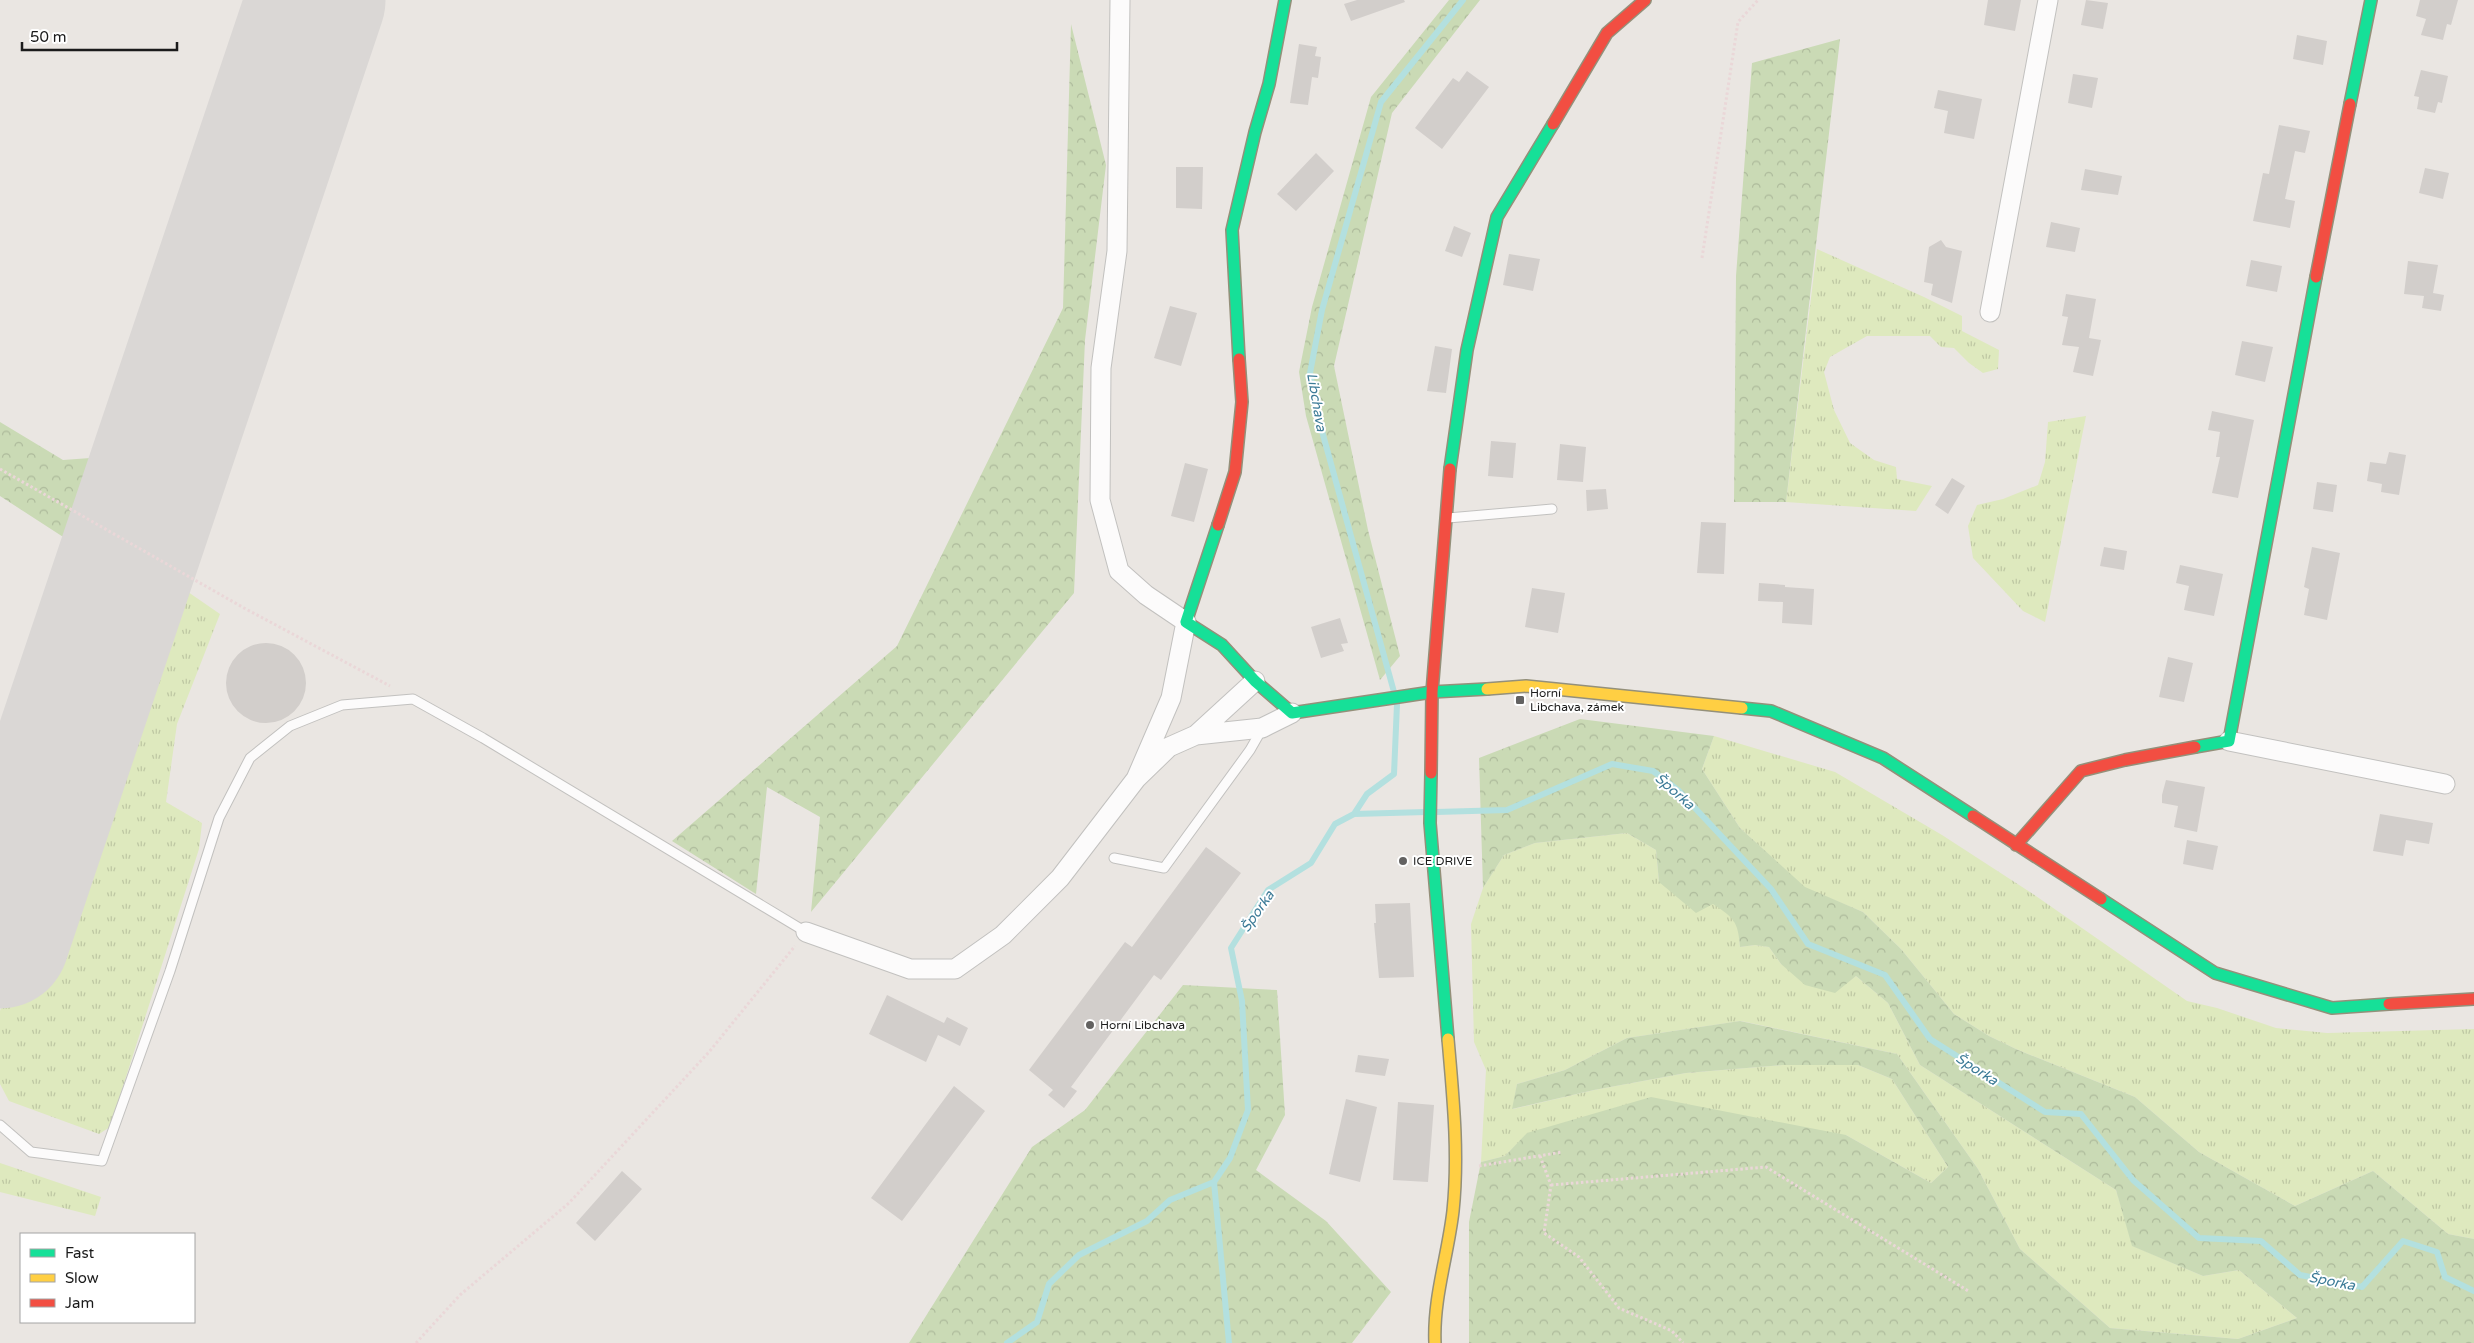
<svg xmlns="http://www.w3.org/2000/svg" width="2474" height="1343" font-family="'Varela Round',sans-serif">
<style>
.grass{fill:url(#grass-tufts)}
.forest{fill:url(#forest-crowns)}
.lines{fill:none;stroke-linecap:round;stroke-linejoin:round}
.stream{stroke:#b3e0df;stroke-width:6}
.runway{stroke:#dad7d5;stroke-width:139}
.building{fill:#d2cecb}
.lane-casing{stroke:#c2c1bf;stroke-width:11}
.street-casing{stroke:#c2c1bf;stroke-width:21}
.fast-casing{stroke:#94907a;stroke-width:14}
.slow-casing{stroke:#94907a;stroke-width:14}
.jam-casing{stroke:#94907a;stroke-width:14}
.path{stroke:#ead7d8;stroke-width:3;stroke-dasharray:2.5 2.5;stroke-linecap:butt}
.lane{stroke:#fcfbfb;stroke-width:9}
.street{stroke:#fcfbfb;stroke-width:19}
.fast{stroke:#16e098;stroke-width:11}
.slow{stroke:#ffcf43;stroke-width:11}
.jam{stroke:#f24e42;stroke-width:11}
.poi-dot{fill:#636261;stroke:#fff;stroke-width:2}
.labels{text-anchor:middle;stroke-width:4;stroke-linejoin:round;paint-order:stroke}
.poi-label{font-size:12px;fill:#1b1b1b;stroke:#fff;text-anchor:start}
.water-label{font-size:14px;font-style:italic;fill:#3c7b97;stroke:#fff}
</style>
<defs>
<pattern id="grass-tufts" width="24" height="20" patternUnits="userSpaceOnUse" patternTransform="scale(1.25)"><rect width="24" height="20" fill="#dee9be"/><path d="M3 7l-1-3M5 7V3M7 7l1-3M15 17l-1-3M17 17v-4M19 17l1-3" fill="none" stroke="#bec7a3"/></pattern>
<pattern id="forest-crowns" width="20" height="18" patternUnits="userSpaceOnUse" patternTransform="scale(1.25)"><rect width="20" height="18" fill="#cadab5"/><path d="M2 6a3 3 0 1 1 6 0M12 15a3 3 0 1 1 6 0" fill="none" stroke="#adba9b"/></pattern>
</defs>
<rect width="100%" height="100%" fill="#eae6e2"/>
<!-- grass -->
<path class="grass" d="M259,0H291L0,868V775L70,578L72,554Z
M339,0H361L175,560V583L220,614L177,724L166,802L202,823L199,849L110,1127L99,1134L9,1101L0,1084V1011Z
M1817,249L1924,297L1962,316V331L1999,350L1998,369L1983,373L1969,363L1954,348L1941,347L1930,336H1867L1830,357L1824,372L1834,410L1850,443L1874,460L1896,467L1897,479L1932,486L1916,511L1786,502Z
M2086,416L2045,622L2023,611L1973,558L1968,526L1977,505L2003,499L2038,485L2045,462L2048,422Z
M1714,736L1835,772L1942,835L2033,894L2187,1001L2217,1008L2276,1028L2327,1033L2474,1029V1239L2448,1234L2373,1171L2295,1206L2199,1152L2135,1097L2018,1050L1989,1036L1954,1014L1901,949L1863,912L1805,888L1740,828L1702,769Z
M1627,833L1656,850L1659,882C1677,889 1725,904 1735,920C1740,928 1739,938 1740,947L1755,945L1769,947L1781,964L1834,992L1856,976L1888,1003L1920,1065L2116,1190L2133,1246L2203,1276L2239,1270L2297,1318L2238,1339L2110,1328L2020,1249L1978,1169L1897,1054L1741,1021L1627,1038L1565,1070L1517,1084L1513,1109L1594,1090L1686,1073L1783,1065H1858L1892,1079L1948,1167L1931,1183L1846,1135L1528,1133L1505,1156L1481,1162L1486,1070L1474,1042L1471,924L1483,888L1504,855L1535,843Z
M0,1163L101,1197L95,1216L0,1192Z"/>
<!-- forest -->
<path class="forest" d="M1449,0H1480L1392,113L1334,366L1368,530L1400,656L1380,680L1306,416L1299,372L1312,307L1371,97Z
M1071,24L1106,165L1085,340L1074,593L811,912L820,817L767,787L756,894L672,841L897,646L1063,308Z
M1840,39L1786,502H1734L1736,276L1752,63Z
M0,422L63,460L104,457L74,544L0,496Z
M1580,719L1714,736L1702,769L1740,828L1805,887L1863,912L1901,949L1954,1014L1989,1036L2018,1050L2135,1097L2199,1152L2295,1206L2373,1171L2448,1234L2474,1239V1343H1469V1222L1481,1162L1505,1156L1527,1133L1651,1097L1846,1135L1931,1183L1948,1167L1892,1079L1858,1065H1783L1686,1073L1594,1090L1512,1109L1517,1084L1565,1070L1627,1038L1740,1021L1897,1054L1978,1169L2020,1249L2110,1328L2238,1339L2297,1318L2239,1270L2203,1276L2132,1246L2116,1190L1920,1065L1888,1003L1856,976L1835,993L1805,985L1781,964L1769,947L1755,945L1740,947C1738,921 1734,918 1713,904L1696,913L1659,882L1656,850L1627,833L1535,843L1504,855L1483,888L1479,758Z
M1183,985L1277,990L1285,1115L1256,1170L1326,1221L1391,1292L1352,1343H909L1032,1147L1085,1110Z"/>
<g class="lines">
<!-- stream -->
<path class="stream" d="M1394,692L1317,413L1310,373L1322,310L1381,102L1463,0
M1436,812L1507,810L1612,764L1653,771L1679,791L1771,889L1808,944L1885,975L1930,1039L2045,1112L2081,1114L2133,1180L2199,1238L2261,1241L2300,1275L2362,1287L2403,1241L2437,1252L2445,1277L2474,1291
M1354,814L1367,794L1394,774L1397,704
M1214,1182L1229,1343
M1007,1343L1037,1322L1049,1284L1079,1255L1147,1221L1170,1200L1214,1182L1230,1158L1248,1110L1242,1001L1231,948L1268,890L1311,863L1335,824L1354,814L1426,812"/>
<!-- runway -->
<path class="runway" d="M0,939L316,0"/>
</g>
<!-- building -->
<path class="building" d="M1357,0H1404L1405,2L1351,21L1344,4Z
M1988,0H2021L2015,31L1984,25Z
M2086,0L2108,3L2103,29L2081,25Z
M2420,0H2458L2451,25L2447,24L2443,40L2421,35L2426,19L2416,16Z
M2297,35L2327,41L2323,65L2293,59Z
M1299,44L1317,47L1315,56L1321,57L1318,78L1312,77L1308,105L1290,103Z
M2421,70L2448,76L2442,103L2438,102L2435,113L2417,109L2419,97L2414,96Z
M1467,71L1489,87L1442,149L1415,128L1453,78L1459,82Z
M2073,74L2098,78L2092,108L2068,103Z
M1938,90L1982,99L1974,139L1944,133L1948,111L1934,108Z
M2279,125L2310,131L2305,153L2295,151L2285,199L2295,201L2290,228L2253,221L2263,173L2269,174Z
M1316,153L1334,171L1296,211L1277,194Z
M1176,167H1203L1202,209L1176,208Z
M2425,168L2449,173L2443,199L2419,193Z
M2085,169L2122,176L2118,195L2081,190Z
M2051,222L2080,228L2075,252L2046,247Z
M1454,226L1471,233L1462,257L1445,251Z
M1941,240L1946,247L1962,251L1952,303L1931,295L1933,284L1924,282L1929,247Z
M1509,254L1540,259L1533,291L1503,285Z
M2251,260L2282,266L2277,292L2246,286Z
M2408,261L2438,265L2433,293L2444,295L2441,311L2422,308L2424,296L2404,294Z
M2066,294L2096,299L2089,338L2101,340L2093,376L2073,372L2079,347L2062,345L2068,317L2062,316Z
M1170,306L1197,313L1181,366L1154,358Z
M2242,341L2273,347L2265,382L2235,375Z
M1435,346L1452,349L1446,393L1427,391Z
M2212,411L2254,420L2238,498L2212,493L2220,457H2216L2220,432L2208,430Z
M1491,441L1516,443L1513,478L1488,476Z
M1560,444L1586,447L1583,482L1557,480Z
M2389,452L2406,455L2399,495L2381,492L2382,484L2367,481L2370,462L2386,464Z
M1185,463L1208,469L1194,522L1171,516Z
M1952,478L1965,486L1948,514L1935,505Z
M2317,482L2337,485L2333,512L2313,509Z
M1606,489L1608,509L1587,511L1586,490Z
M1701,522L1726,523L1724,574L1697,573Z
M2104,547L2127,551L2124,570L2100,566Z
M2312,547L2340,553L2327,620L2304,615L2309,589L2304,587Z
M2180,565L2223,574L2214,616L2184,610L2189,586L2176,583Z
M1759,583L1785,585V587L1814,589L1812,625L1782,623L1783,602L1758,601Z
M1532,588L1565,593L1558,633L1525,627Z
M1340,618L1348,643L1341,644L1344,651L1321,658L1311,627Z
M226 683a40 40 0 1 1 80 0a40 40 0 1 1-80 0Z
M2168,657L2193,663L2184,702L2159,697Z
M2166,780L2205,787L2197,832L2174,827L2178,806L2162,803V795Z
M2380,814L2433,823L2429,844L2406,840L2403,856L2373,851Z
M2187,840L2218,846L2213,870L2183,864Z
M1206,847L1241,873L1161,980L1154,975L1071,1087L1077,1091L1064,1108L1048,1095L1053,1090L1029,1070L1125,942L1132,947Z
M1410,903L1414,977L1379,978L1374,923H1376L1375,904Z
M887,995L944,1023L941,1029L947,1017L968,1028L960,1046L938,1035L926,1062L869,1034Z
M1358,1055L1389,1059L1385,1076L1355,1072Z
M954,1086L985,1111L902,1221L871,1198Z
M1346,1099L1377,1107L1360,1182L1329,1174Z
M1398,1102L1434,1105L1428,1182L1393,1180Z
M622,1171L642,1189L595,1241L576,1223Z"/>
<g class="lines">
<defs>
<path id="lane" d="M1448,518L1552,509
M1114,858L1164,868L1250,750L1262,729
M0,1125L31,1152L102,1161L170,971L219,818L250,758L290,726L342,705L413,699L483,738L806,932"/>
<path id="street" d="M1120,0L1117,251L1101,368L1100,500L1119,571L1146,595L1186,622L1171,698L1136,779
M1990,312L2048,0
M1196,735L1262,728L1292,713
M2229,741L2445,784
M806,932L910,969H955L1003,935L1060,878L1136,779L1169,747L1196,735L1255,681"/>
<path id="fast" d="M2350,104L2371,0
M1239,359L1232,230L1255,132L1269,84L1285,0
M1450,469L1467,350L1497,217L1553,124
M1218,525L1186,622L1222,645L1255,681L1292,713L1432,692L1487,689
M1742,708L1771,711L1883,758L1973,816
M2195,747L2229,741L2316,277
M1431,773L1430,823L1448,1039
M2101,899L2215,973L2332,1008L2389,1004"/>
<path id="slow" d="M1487,689L1526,686L1742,708
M1435,1343C1433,1298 1448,1255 1453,1211C1459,1154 1453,1096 1448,1039"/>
<path id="jam" d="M1553,124L1607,33L1645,0
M2316,277L2350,104
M1218,525L1235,472L1242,402L1239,359
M1431,773L1432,692L1450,469
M1973,816L2101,899
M2016,845L2081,771L2125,760L2195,747
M2389,1004L2474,999"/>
</defs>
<!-- lane casing -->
<use href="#lane" class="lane-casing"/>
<!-- street casing -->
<use href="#street" class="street-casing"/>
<!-- fast casing -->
<use href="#fast" class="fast-casing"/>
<!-- slow casing -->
<use href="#slow" class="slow-casing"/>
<!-- jam casing -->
<use href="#jam" class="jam-casing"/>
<!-- path -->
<path class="path" d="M1702,258L1738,22L1758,0
M0,469L244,608L390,686
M1540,1156L1551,1185L1544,1233L1579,1257L1619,1308L1672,1331L1683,1343
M1479,1166L1562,1152
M1551,1185L1766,1167L1970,1292
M416,1343L460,1295L569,1203L709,1052L795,946"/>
<!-- lane -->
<use href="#lane" class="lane"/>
<!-- street -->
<use href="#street" class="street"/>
<!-- fast -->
<use href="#fast" class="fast"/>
<!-- slow -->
<use href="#slow" class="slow"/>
<!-- jam -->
<use href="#jam" class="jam"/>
</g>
<!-- markers -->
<g class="poi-dot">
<rect x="1515" y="695" width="10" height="10" rx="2.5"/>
<circle cx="1403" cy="861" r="5"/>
<circle cx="1090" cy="1025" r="5"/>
</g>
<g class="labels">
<!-- poi labels -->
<g class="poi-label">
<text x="1530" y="697">Horní<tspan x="1530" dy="14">Libchava, zámek</tspan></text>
<text x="1413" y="865">ICE DRIVE</text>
<text x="1100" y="1029">Horní Libchava</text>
</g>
<!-- water labels -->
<g class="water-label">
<text transform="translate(1317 402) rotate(80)" y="5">Libchava</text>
<text transform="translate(1675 791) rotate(41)" y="5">Šporka</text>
<text transform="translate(1257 911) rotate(-55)" y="5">Šporka</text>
<text transform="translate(1977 1069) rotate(33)" y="5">Šporka</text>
<text transform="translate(2332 1281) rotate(11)" y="5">Šporka</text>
</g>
</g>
<!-- legend -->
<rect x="20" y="1233" width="175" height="90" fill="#ffffff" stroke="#a4a4a4"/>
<rect x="30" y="1249" width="25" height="8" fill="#16e098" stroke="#a4a4a4"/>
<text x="65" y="1258" font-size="15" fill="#1b1b1b">Fast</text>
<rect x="30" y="1274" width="25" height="8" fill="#ffcf43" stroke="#a4a4a4"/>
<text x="65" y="1283" font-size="15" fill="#1b1b1b">Slow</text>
<rect x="30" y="1299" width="25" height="8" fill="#f24e42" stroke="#a4a4a4"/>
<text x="65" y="1308" font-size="15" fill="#1b1b1b">Jam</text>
<!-- scale -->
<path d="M22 42v8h155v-8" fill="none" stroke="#1b1b1b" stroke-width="2.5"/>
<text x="30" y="42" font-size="15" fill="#1b1b1b" stroke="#ffffff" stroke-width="4" paint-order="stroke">50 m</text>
</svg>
